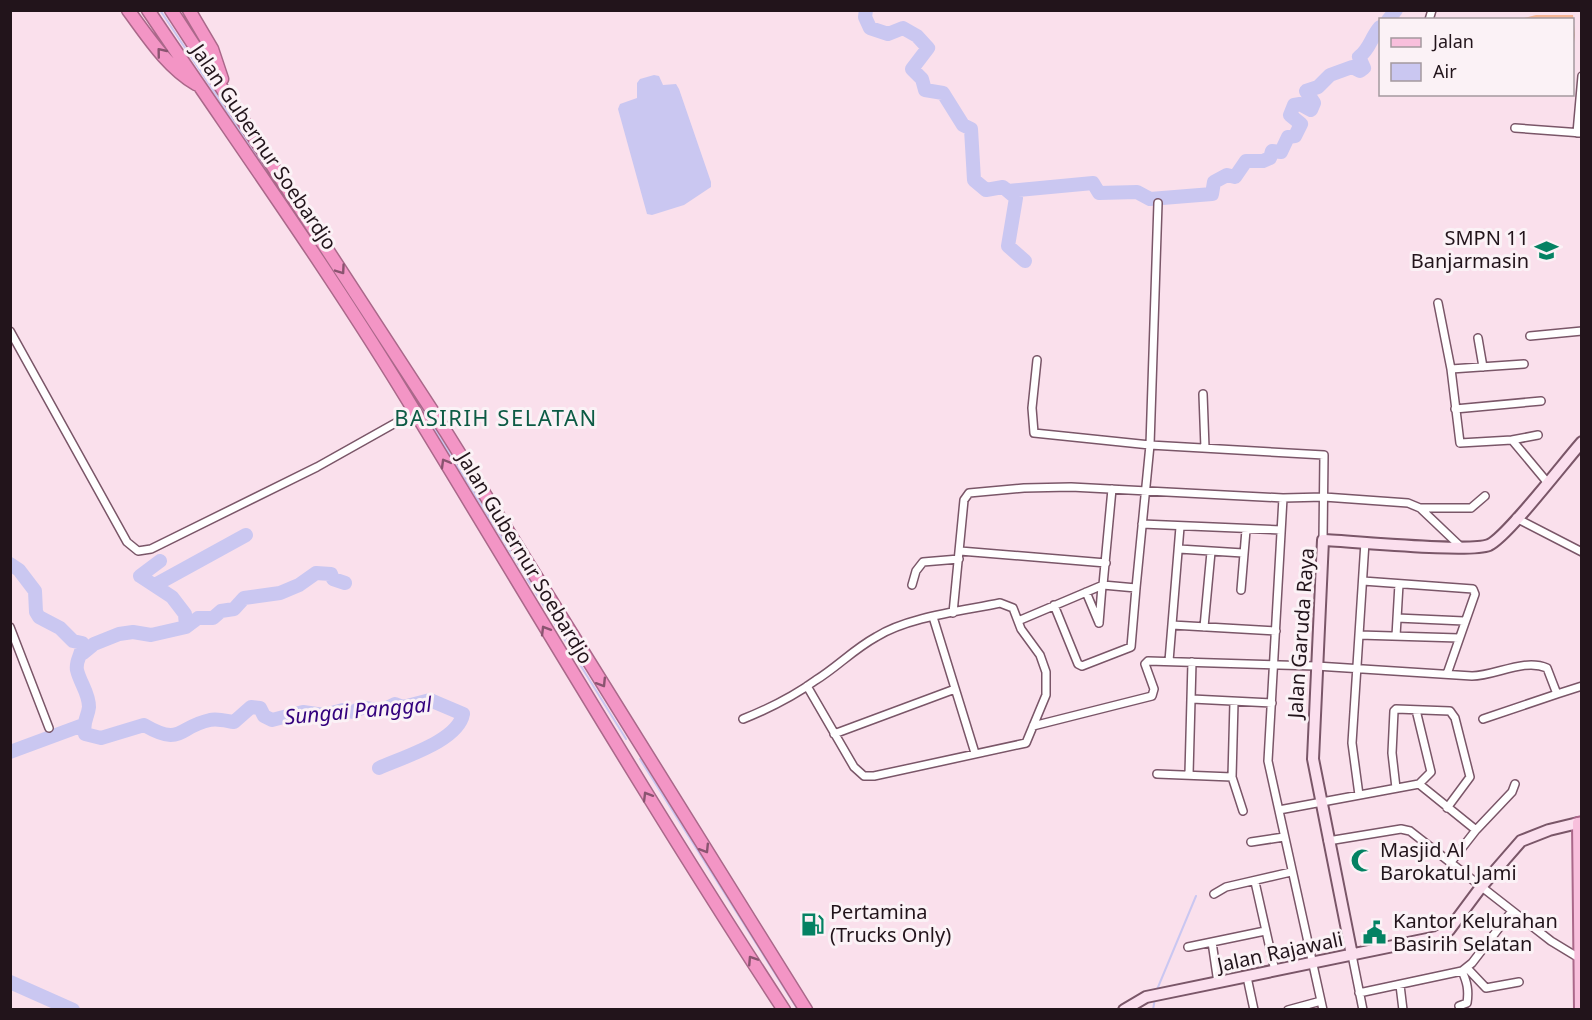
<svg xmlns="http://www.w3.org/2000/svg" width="1592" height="1020" font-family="'Noto Sans',sans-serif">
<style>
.green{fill:#f7b594}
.water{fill:#cac7f1}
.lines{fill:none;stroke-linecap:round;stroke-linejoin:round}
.stream{stroke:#cac7f1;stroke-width:2}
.river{stroke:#cac7f1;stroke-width:14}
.street-casing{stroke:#7a5668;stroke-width:10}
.secondary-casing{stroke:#7a5668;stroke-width:14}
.primary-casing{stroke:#aa688a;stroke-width:14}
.highway-casing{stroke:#aa688a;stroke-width:15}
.street{stroke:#fff;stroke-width:7}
.secondary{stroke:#fbdfee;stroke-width:10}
.primary{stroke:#f8bfdc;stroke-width:10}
.highway{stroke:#f395c5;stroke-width:12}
.oneway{stroke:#8a5470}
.labels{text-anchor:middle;stroke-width:6;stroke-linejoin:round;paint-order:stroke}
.street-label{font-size:20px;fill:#22141b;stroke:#fbf2f6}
.poi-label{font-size:20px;fill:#22141b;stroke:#fbf2f6;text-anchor:start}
.water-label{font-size:21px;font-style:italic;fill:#33017d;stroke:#fbf2f6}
.quarter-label{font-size:22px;letter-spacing:1.5px;fill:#0d5b45;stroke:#fbf2f6}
</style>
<rect width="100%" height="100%" fill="#fae0ec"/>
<!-- green -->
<path class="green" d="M1536,15H1573L1575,35L1573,50L1572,20L1520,19Z"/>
<!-- water -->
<path class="water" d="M654,75L659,76L663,85L676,84L679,89L711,182V187L684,205L652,215L647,214L618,109L620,104L637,98V83L640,79Z"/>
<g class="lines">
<!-- stream -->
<path class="stream" d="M160,10L398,370L626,739
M640,759L798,1010
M1156,992L1196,896
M1153,1010L1155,998"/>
<!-- river -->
<path class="river" d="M866,10L865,17L870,28L888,34L903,28L917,36L928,48L912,69L922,79L925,90L943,93L963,125L971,129L974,180L986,190L1003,187L1016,198L1008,246L1025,261
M1388,20L1396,10
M1008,191L1093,183L1099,193L1137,192L1150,199L1212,194L1214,182L1227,175L1235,177L1246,161H1263L1270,158L1272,151L1281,152L1288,137L1295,136L1301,124L1290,115L1294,105L1300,104L1311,110L1314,103L1306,91L1318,87L1330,75L1352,67L1360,71L1364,68L1359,57C1370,49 1371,37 1380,27
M160,561L140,576L172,597L185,614L186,627
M10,564L19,570L35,591L36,612L39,617L60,628L73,641L82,643C83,654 75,660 77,670C80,683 89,693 89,707C88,717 82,723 85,734L101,738L144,725C182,747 177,727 210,720C217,718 227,721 234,722L251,707L260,708L264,716L272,720L303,712L324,715L343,710L353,712C363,706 369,707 379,712L395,704L403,707L430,700L463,714C458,741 403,757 379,768
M155,585L246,535
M83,653L94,644L119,634L133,632L151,635L186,627L198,618H213L221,611L234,609L244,598L280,593L299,585L316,573L331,574L333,579L345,583
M10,752L83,725
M10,982L73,1010"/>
<defs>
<path id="street" d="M1429,20L1432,10
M1515,128L1582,133
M1577,133L1582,76
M1438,303L1451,369L1460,443L1512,440L1547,482
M10,331L127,542L138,551L151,549L317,467L415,412
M1530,336L1582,331
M1478,338L1483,367
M1037,360L1032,408L1034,433L1150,445L1324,455L1323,540
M1451,369L1524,364
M1203,394L1205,448
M1455,409L1541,401
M1512,440L1538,435
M1283,498L1268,761L1323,1010
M1420,508H1471L1485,496
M1516,518L1582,552
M1142,524L1281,530
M1179,549L1243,553
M960,551L1106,563
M1363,581L1473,589L1475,594L1447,674
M912,585L916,571L923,562L959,559
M1103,585L1112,489
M1241,590L1246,530
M1086,592L1099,623
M1054,605L1078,664L1082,666L1131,647L1136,588
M953,613L964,500L969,493L1024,488L1071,487L1283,498L1324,497L1408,503L1420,508L1461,547
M933,617L975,753
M1397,618L1464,621
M1018,621L1103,585L1136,588L1150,445L1158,203
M1099,623L1102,586
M1172,625L1276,631
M10,627L49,728
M1204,627L1211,552
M1359,635L1459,638
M1396,636L1399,584
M1169,661L1180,527
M1192,699L1272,703
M1234,702L1232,777L1243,811
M743,719C768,709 794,696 816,680C837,667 854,649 876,637C908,617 962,611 1000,603L1013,608L1021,629L1040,655L1046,672V695L1026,743L874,776H864L854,767L807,686
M1483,719L1557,694
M1033,726L1152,696L1154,689L1145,664L1148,661L1316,666L1472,676C1495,676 1524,658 1547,668L1557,694L1582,686
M834,734L955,689
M1157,774L1232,777
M1189,774L1192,662
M1419,784L1476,830
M1396,788L1392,753L1394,711L1396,709L1450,711L1455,718L1470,777L1447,808
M1359,795L1352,743L1365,542
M1279,810L1419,784L1431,772L1416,710
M1328,841L1401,829L1410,831L1551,941L1579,958
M1251,842L1284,837
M1451,862L1476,830L1512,792L1515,784
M1255,882L1275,971
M1214,894L1226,887L1291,872
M1212,942L1218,983
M1188,947L1265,931
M1352,955L1363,1010
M1467,968L1486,988L1519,982
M1247,977L1254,1010
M1400,985L1403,1010
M1359,993L1462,971L1472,963L1512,911
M1459,1006L1467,1003C1469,990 1467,982 1462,971
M1288,1010L1321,1001"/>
<path id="secondary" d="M1352,955L1313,759L1323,540C1352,541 1469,553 1489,545C1507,537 1565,461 1582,442
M1124,1010L1146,997L1437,937L1449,930L1481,887L1521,841L1549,830L1578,823"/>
<path id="primary" d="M1580,1010L1578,823L1582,822"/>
<path id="highway" d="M128,10C148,37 167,67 196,84
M148,10C238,144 332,274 415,412C537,612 655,813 784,1010
M171,10L446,432L806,1010
M189,10L212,49L222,79"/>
</defs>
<!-- street casing -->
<use href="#street" class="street-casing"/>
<!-- secondary casing -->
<use href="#secondary" class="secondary-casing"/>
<!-- primary casing -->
<use href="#primary" class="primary-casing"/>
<!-- highway casing -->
<use href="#highway" class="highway-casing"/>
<!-- street -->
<use href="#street" class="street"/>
<!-- secondary -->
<use href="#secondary" class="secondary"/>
<!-- primary -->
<use href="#primary" class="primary"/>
<!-- highway -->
<use href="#highway" class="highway"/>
</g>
<!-- one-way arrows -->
<defs><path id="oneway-chevron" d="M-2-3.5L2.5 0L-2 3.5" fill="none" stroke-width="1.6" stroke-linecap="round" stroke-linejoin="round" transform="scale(1.5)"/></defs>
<g class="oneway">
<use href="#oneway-chevron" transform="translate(161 52) rotate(-129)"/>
<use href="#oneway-chevron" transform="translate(341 270) rotate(55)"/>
<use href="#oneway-chevron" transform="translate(445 463) rotate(-120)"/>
<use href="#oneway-chevron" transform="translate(545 630) rotate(-121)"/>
<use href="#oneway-chevron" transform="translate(602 683) rotate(58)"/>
<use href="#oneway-chevron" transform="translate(647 796) rotate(-121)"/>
<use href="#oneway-chevron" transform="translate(705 849) rotate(58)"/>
<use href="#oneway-chevron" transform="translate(752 960) rotate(-123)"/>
</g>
<!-- icons -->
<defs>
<symbol id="school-bare" viewBox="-9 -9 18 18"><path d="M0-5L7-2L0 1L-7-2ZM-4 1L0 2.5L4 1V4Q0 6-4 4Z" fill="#048263" stroke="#fbf2f6" stroke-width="2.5" paint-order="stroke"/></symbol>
<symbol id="mosque-bare" viewBox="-9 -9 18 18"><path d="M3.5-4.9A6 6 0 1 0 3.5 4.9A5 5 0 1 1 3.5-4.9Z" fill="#048263" stroke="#fbf2f6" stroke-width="2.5" paint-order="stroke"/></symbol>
<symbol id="fuel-bare" viewBox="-9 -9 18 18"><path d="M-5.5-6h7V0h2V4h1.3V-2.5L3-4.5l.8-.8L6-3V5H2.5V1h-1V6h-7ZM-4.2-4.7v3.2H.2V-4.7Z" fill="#048263" stroke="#fbf2f6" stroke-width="2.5" paint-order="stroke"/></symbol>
<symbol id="civic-bare" viewBox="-9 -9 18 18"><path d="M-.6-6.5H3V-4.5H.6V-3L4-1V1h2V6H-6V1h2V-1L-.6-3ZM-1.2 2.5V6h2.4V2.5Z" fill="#048263" stroke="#fbf2f6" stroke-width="2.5" paint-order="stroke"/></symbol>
</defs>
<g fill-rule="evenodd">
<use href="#school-bare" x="1530" y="234" width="33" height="33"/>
<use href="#mosque-bare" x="1346" y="844" width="33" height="33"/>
<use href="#fuel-bare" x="796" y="908" width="33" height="33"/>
<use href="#civic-bare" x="1358" y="916" width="33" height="33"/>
</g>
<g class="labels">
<!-- street labels -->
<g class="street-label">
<text transform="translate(264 147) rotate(56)" y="7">Jalan Gubernur Soebardjo</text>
<text transform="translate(525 558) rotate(59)" y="7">Jalan Gubernur Soebardjo</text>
<text transform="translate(1301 633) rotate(-86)" y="7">Jalan Garuda Raya</text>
<text transform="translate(1280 952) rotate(-12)" y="7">Jalan Rajawali</text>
</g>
<!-- poi labels -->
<g class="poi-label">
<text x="1529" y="245" text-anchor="end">SMPN 11<tspan x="1529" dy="23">Banjarmasin</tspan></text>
<text x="1380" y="857">Masjid Al<tspan x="1380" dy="23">Barokatul Jami</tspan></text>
<text x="830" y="919">Pertamina<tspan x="830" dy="23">(Trucks Only)</tspan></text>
<text x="1393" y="928">Kantor Kelurahan<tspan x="1393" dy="23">Basirih Selatan</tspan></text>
</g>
<!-- water labels -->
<g class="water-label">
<text transform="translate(358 711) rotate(-5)" y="7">Sungai Panggal</text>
</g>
<!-- quarter labels -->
<g class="quarter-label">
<text x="496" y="426">BASIRIH SELATAN</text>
</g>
</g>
<!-- border -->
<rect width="1592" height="1020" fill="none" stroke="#22141b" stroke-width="24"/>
<!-- legend -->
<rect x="1379" y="18" width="195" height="78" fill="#fbf2f6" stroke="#a4999e" stroke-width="1.5"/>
<rect x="1391" y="38" width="30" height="9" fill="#f8bfdc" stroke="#a4999e" stroke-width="1.5"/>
<text x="1433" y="48" font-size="18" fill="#22141b">Jalan</text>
<rect x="1391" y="63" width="30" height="18" fill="#cac7f1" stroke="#a4999e" stroke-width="1.5"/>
<text x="1433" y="78" font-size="18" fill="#22141b">Air</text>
</svg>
